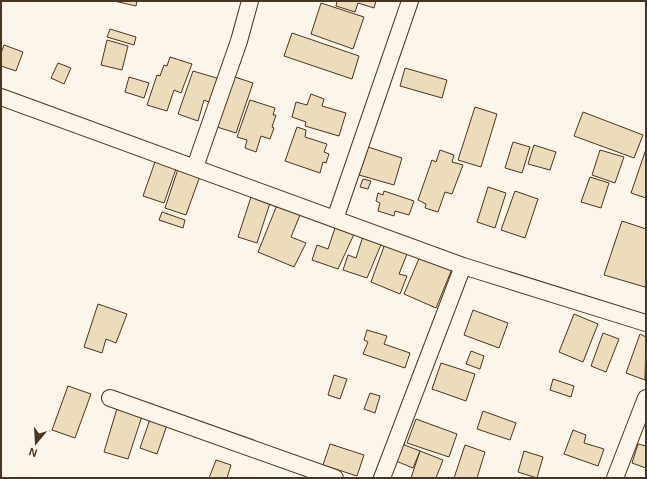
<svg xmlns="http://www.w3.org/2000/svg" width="647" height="479" font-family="Helvetica,sans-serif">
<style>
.building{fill:#ecdcbc;stroke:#4a3520}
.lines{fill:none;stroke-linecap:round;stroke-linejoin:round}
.minor-casing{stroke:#4a3520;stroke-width:18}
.minor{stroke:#fbf6e9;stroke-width:16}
</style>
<rect width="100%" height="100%" fill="#fbf6e9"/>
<!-- building -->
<path class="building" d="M114,1H137L136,6Z
M337,1H376L374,8L358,3L355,12L336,6Z
M321,3L364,17L353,49L311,34Z
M110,29L136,37L134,45L107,37Z
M292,33L359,56L352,79L284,56Z
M107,40L128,46L122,70L101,65Z
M4,45L23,52L16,71L1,66V53Z
M170,57L192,64L181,93L174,90L167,111L147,105L157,75L160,76L164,65L167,66Z
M58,63L71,68L64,84L51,78Z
M405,68L447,80L442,98L400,86Z
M193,71L220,79L211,103L204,100L198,121L178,114Z
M229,75L253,83L236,133L217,127Z
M129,77L149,83L144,98L125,92Z
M311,94L324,99L322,106L346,113L339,136L305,126L306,122L292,117L296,102L307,105Z
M250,100L275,108L273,115H276L272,127L274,128L270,139L261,136L256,152L245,148L247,140L237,137Z
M475,107L497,114L481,167L458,160Z
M583,112L643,135L634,158L574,136Z
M297,127L306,130L305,137L327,144L324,152L329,154L326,163L323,162L320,173L285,161Z
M513,142L530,147L522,173L505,168Z
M534,145L556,152L550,170L528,164Z
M368,147L402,158L394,185L359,175Z
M646,149V198L631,193Z
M440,150L454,155L452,162L463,165L452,194L445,192L438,212L425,208L426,204L418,200L432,160L436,162Z
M600,150L624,157L615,183L592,175Z
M156,159L177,166L164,203L143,196Z
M178,169L200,176L186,215L165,208Z
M590,177L609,183L601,208L581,202Z
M363,179L371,181L368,189L360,187Z
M488,187L506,193L495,228L477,222Z
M384,191L414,201L409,215L395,211L394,216L378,211L380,203L376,201L378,193L383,195Z
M515,191L538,199L525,238L501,230Z
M252,194L271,200L257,243L238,237Z
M277,205L300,215L291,237L306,243L294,267L258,252Z
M162,212L185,220L183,228L159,220Z
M622,221L646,229V283L645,287L604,275Z
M336,225L355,232L338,269L312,260L317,245L328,249Z
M364,233L383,240L367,278L343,270L348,255L356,258Z
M386,241L409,249L399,274L407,276L400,294L371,282Z
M420,256L452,269L436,308L404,294Z
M98,304L127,314L116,343L106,339L102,353L84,347Z
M473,310L508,323L499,348L464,335Z
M574,314L598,324L583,362L559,352Z
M367,330L387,336L384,344L410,353L405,368L363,354L368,342L364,340Z
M603,333L619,339L606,372L591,366Z
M640,334L646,337L645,380L626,373Z
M471,351L484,356L480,369L466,364Z
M441,363L475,374L466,401L432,389Z
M334,375L347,379L340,399L328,395Z
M553,379L574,386L571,397L550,390Z
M68,386L91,394L75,438L52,430Z
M370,393L380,396L375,413L364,409Z
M118,405L143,413L128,459L104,452Z
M483,411L516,423L510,440L477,429Z
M150,419L167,425L157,454L140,448Z
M416,419L457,434L449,457L407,443Z
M573,430L586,435L584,443L604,449L598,466L564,454Z
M330,444L364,455L357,476L323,465Z
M402,444L420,451L413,468L396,461Z
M638,444L646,446V468L632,463Z
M465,445L485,452L477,478H454Z
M420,451L443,460L436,478H411Z
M524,451L543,457L537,478L518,472Z
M216,460L231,465L227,478H209Z"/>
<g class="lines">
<defs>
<path id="minor" d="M1,97L463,266L646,323
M195,167L239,41L250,1
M335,219L410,1
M110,398L335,478
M382,478L463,266
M615,478L646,398"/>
</defs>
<!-- minor casing -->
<use href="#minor" class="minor-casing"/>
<!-- minor -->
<use href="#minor" class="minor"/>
</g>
<!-- border -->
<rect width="647" height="479" fill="none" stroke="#4a3520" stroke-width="4"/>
<!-- north arrow -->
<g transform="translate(36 443) rotate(198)" stroke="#fbf6e9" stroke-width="3" paint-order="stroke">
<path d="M0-3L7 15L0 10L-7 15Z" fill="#4a3520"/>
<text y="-6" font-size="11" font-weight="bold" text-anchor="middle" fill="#4a3520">N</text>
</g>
</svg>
